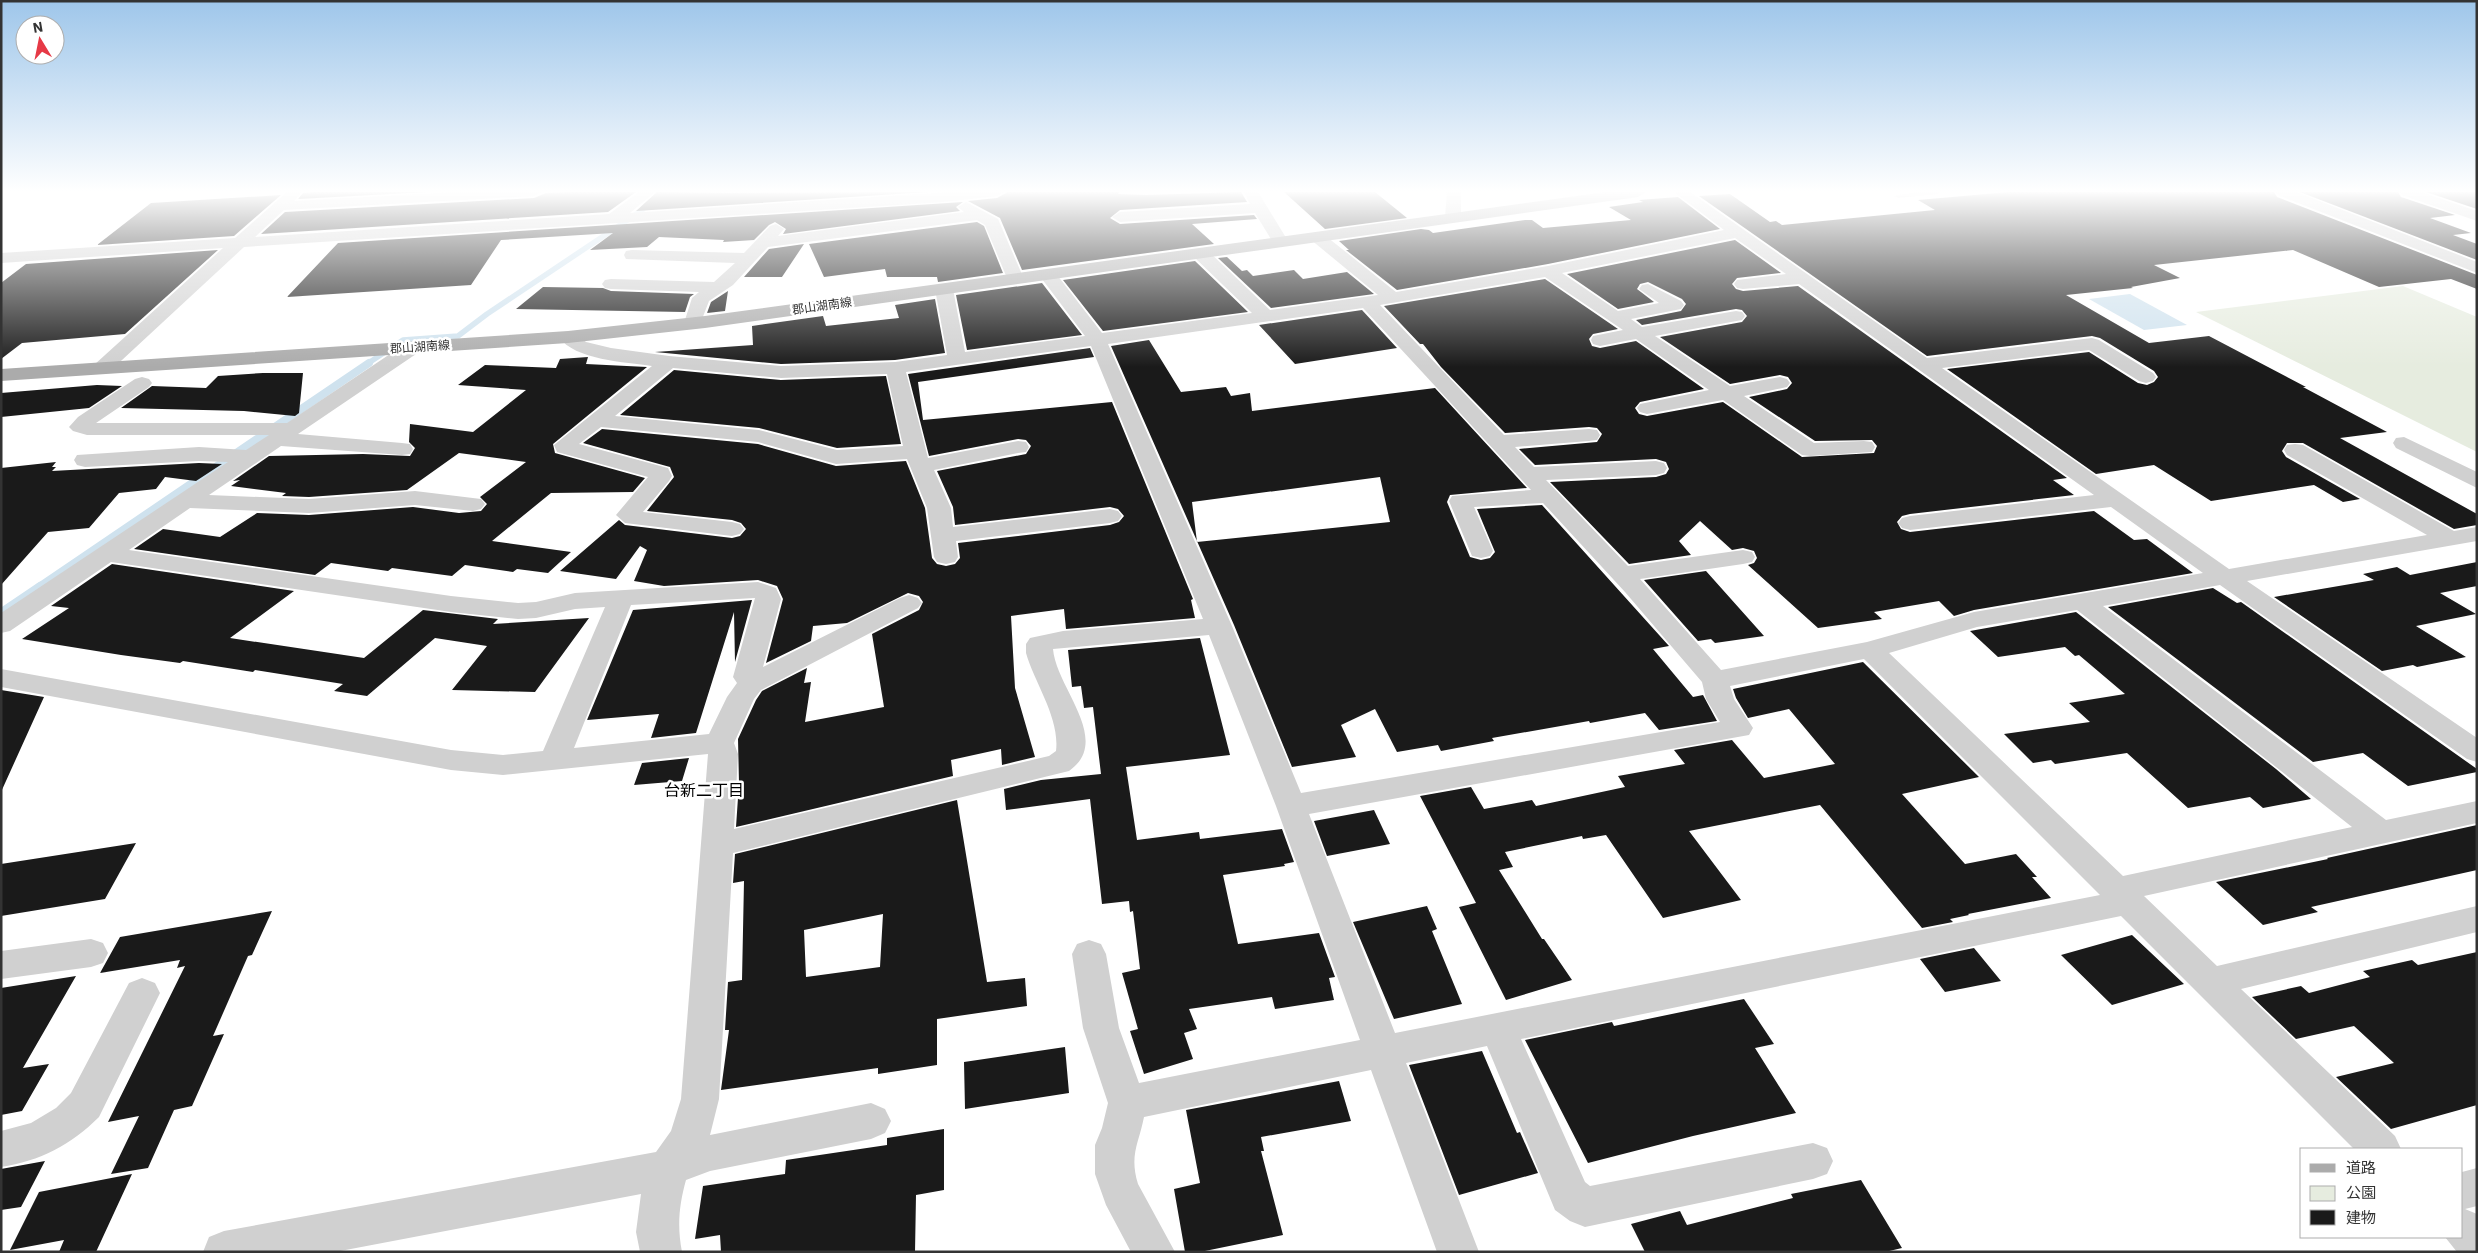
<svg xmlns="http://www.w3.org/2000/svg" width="2478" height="1253" font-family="'IBM Plex Sans','Noto Sans JP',sans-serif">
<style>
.green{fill:#e6ecdf}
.water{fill:#cfe2ee}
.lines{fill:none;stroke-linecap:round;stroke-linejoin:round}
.stream-far2{stroke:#cfe2ee;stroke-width:5.5}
.stream-far1{stroke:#cfe2ee;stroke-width:8}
.stream{stroke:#cfe2ee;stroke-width:9}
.building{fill:#1a1a1a;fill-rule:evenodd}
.service{fill:#d0d0d0;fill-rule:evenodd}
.minor{fill:#d0d0d0;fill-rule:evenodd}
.primary{fill:#ababab;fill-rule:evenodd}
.labels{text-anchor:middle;stroke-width:5;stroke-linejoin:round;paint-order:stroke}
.far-street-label{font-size:12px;fill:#333;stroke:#fff}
.neighbourhood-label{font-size:16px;fill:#000;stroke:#fff}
</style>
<rect width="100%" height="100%" fill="#fff"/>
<!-- green -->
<path class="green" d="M2403,286L2477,317V452L2196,312Z"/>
<!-- water -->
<path class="water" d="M2130,294L2187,325L2144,330L2089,299Z"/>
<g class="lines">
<!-- stream-far2 -->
<path class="stream-far2" d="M367,364L403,340L458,336L487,314L641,211L664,192"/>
<!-- stream-far1 -->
<path class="stream-far1" d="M39,587L369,363"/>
<!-- stream -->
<path class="stream" d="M1,613L41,586"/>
</g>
<!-- building -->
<path class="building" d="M314,192H427L298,199L303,193Z
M574,192H636L608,212L261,234L285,212L534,198L546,193Z
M657,192L727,193L927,192L636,211Z
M1008,192H1119L1118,194L1146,195L1241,192L1247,202L1120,210L1110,218L1120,224L1254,215L1257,219L1192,224L1214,244L1022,270L1000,218L968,201L997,198Z
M1284,192H1375L1407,218L1325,229Z
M2009,192H2274L2277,197L2477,275V289L2451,279L2379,287L2293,250L2154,265L2180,278L2131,287L2133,288L2066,295L2149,343L2209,336L2306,387H2303L2387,432L2340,438L2477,514V525L2454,529L2303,443H2287L2282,451L2286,457L2360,499L2343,502L2314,485L2211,501L2154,465L2096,474L1947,369L2089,352L2138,383L2147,385L2154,382L2158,377L2154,371L2100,338L2092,336L1927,356L1699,196L1730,194L1770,222L1776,221L1782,225L1935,210L1918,200Z
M2300,192H2398L2401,197L2455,215L2430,218L2471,233L2453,235L2477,244V260Z
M2426,192H2477V209Z
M281,195L234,236L97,245L151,203Z
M1678,197L1720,229L1548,264L1397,290L1346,250H1349L1339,241L1421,229L1429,230L1433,233L1525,220H1532L1543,228L1631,220L1609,207L1643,202L1639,200Z
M963,202L956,207L960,211L783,234L786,229L775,222L769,225L754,240L723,242L724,240L659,237L647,247L590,250L613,233L501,240L471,285L287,297L338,243Z
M977,222L984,226L1003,273L938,282L937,277H887L885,269L824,277L809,244Z
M1735,240L1781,273L1737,278L1732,284L1736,289L1743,291L1798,286L2067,478L2053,480L2074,495L1910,514L1902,516L1897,522L1901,529L1910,532L2094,511L2134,540L2147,539L2193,573L1974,610L1954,616L1939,601L1874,612L1882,619L1818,628L1748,565L1754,563L1757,558L1754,551L1743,548L1732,550L1700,521L1679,541L1691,555L1629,564L1550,482L1656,477L1666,474L1669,469L1666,462L1656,459L1535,465L1519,449L1597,442L1602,434L1597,428L1589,427L1505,433L1441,367L1423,344H1420L1384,306L1545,279L1618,329L1593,334L1589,339L1592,346L1600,348L1636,341L1704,389L1640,402L1635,408L1639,414L1647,416L1723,402L1802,457L1874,453L1877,446L1872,440L1815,441L1749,397L1787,389L1792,383L1788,377L1780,375L1730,384L1660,337L1742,322L1747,316L1742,310L1736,309L1642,325L1636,320L1681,311L1686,304L1682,299L1648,282L1640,284L1637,289L1654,302L1618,309L1567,274Z
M804,244L782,277H744L769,249Z
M218,250L125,334L22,343L1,359V283L26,264Z
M1227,257L1242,271L1247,270L1253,276L1294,270L1303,279L1347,272L1374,294L1271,308L1218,258Z
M1195,261L1248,312L1103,331L1063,280Z
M1042,283L1082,335L967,350L956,295Z
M543,287L603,288L611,291L694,294L690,297L685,312L516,309Z
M728,291L725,311L707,313L711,302Z
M935,299L945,353L895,360L781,364L655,352L753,345L752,326L823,316L826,326L899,318L895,305Z
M1362,310L1397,348L1295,364L1259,325Z
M1149,340L1181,392L1226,387L1231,396L1250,393L1252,411L1435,388L1527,488L1450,495L1447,502L1470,557L1481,560L1490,558L1495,552L1477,509L1542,505L1669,646L1653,649L1693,697L1703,695L1717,721L1659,730L1645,713L1590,723L1589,721L1492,738L1494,741L1441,751L1438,745L1397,752L1375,709L1341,725L1356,757L1292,767L1234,625L1111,346ZM1380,477L1390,522L1197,542L1192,502Z
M1090,348L1094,357L918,382L923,420L1112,402L1193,599L1191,600L1195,618L1066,629L1064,609L1011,616L1015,688L1035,757L1002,765L1001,749L951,760L953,776L736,827L739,783L738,739L756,700L762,691L807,668L804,683L811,682L805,722L884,707L872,634L919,610L923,602L919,596L908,593L847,623L813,626L811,641L766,663L783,599L777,586L758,580L664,586L634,581L647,550L640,546L616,579L560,571L619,520L625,525L732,538L740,536L746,529L741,523L732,520L647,511L674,477L670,467L583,443L602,429L758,444L836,466L906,461L925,508L932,558L937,564L946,566L955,564L960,558L958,543L1110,525L1119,522L1124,516L1118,509L1110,507L955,525L953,507L937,471L1026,454L1031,446L1026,440L1018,439L929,456L908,374Z
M588,357L586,364L647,367L553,444L555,453L645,478L633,492L551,493L492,541L571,552L548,573L517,569L513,572L465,565L452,576L392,568L388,571L331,563L315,575L134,549L163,529L220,537L257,513L309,515L413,507L459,513L481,511L487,504L480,497L526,462L459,453L407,490L309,497L282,496L286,493L231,486L240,480L233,481L269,456L363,454L410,456L415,448L409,442L410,424L473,432L526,390L458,385L485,365L556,368L560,359Z
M674,370L781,380L886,376L901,444L837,448L759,428L620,415Z
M263,373H303L299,413L295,416L244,411L121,408L152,386L206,388L218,376Z
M97,385L122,386L89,408L1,417V393Z
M56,462L52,467H56L52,471L199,463L222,464L196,481L165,477L156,489L119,493L89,528L48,532L1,585V468Z
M2477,562V586L2440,593L2476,614L2416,626L2466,657L2417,667L2413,665L2382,671L2274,597L2374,580L2363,574L2397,567L2410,575Z
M112,564L294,591L230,638L364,658L423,610L498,619L493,624L589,618L535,692L452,690L487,646L435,638L367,696L334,691L343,684L255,670L253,672L183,661L180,663L121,655L22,639L69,608L51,606Z
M1706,571L1764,636L1715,643L1711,639L1698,641L1644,580Z
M2213,588L2237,603L2241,602L2477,769V772L2408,786L2363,753L2313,762L2108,607Z
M752,600L735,662L734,612L696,733L651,738L659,714L587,720L633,610Z
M2076,612L2276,769L2311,799L2263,808L2250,797L2188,808L2127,753L2055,764L2051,760L2033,763L2004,734L2090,722L2069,703L2125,694L2079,655L2075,656L2065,647L1998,657L1970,631Z
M1200,638L1230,755L1126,767L1137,840L1199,832L1200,839L1282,829L1294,862L1284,864L1285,866L1223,875L1238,944L1319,933L1335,977L1329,978L1334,1000L1275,1009L1272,997L1189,1009L1197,1029L1184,1033L1193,1059L1144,1074L1130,1031L1138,1029L1122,973L1140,969L1133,911L1130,912L1129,901L1102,904L1090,799L1006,810L1004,789L1041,780L1101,774L1093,707L1084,708L1081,686L1072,687L1068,650Z
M1863,662L1979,777L1902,794L1965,864L2016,854L2037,877H2032L2051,898L1968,914L1969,915L1950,919L1953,922L1922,928L1820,805L1689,831L1741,900L1663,918L1606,835L1583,839L1582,836L1505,852L1513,867L1499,870L1542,939H1544L1572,980L1506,1000L1459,907L1476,903L1420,796L1471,787L1484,809L1532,800L1536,806L1625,787L1618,776L1685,764L1674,750L1732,740L1764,778L1835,764L1789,709L1748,718L1736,698L1733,689Z
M1,690L44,697L1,792Z
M689,758L682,781L634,785L642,763Z
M957,800L987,982L1025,978L1027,1006L937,1019V1065L878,1074V1068L721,1090L729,1030H725L728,982L742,980L744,881L733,883L735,854ZM883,914L880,967L806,977L804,930Z
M1374,810L1390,844L1327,856L1314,821Z
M2477,825V870L2311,907L2318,912L2263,925L2216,882L2328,859L2327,858Z
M136,843L105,899L1,916V864Z
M1427,906L1437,929L1432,931L1462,1004L1394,1019L1353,922Z
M272,911L252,955L248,956L213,1036L224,1034L192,1106L174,1110L148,1168L111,1174L139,1116L108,1122L185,966L177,968L180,960L100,973L120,937Z
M2132,935L2184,984L2112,1005L2061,955Z
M1974,948L2001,981L1945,992L1920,959Z
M2477,952V1105L2391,1129L2336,1077L2394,1063L2354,1026L2296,1039L2252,997L2301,986L2309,993L2370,977L2363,971L2412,960L2418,965Z
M76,976L23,1068L49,1064L22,1111L1,1115V988Z
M1744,999L1774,1044L1755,1048L1796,1113L1693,1136L1588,1163L1525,1040L1612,1022L1614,1026Z
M1065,1047L1069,1093L965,1109L964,1062Z
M1482,1051L1517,1133L1520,1132L1538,1173L1459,1195L1409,1065Z
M1339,1081L1351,1121L1261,1137L1264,1151H1261L1283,1235L1200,1252H1185L1174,1189L1200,1183L1186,1110Z
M944,1129V1190L916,1195L915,1252H721L720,1235L695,1239L703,1186L785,1174L786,1160L887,1145V1138Z
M45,1161L21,1207L1,1210V1169Z
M132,1174L96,1252H59L64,1240L10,1250L39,1192Z
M1861,1180L1902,1248L1885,1252H1645L1631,1224L1680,1211L1687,1225L1793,1198L1791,1194Z"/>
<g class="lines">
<!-- service -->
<path class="service" d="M1917,192H1941L1937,194L1898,198L1894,196Z"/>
<!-- minor -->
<path class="minor" d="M287,192H302L294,201L457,192H541L534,196L284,210L255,237L609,214L639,192H655L630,213L951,192H1004L997,196L943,202L244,247L108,373H94L91,369L94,365L223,248L1,263V253L235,238Z
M1244,192H1258L1288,241L1286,244H1274L1255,213L1120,222L1112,217L1120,212L1250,204Z
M1447,192H1461V217L1459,220H1447L1445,217Z
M1674,192H1690L1927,358L2092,338L2099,340L2153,373L2156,377L2153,381L2146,383L2139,381L2089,350L1942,368L2229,569L2427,535L2287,455L2284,450L2287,445L2295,444L2303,445L2454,531L2477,527V541L2247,581L2477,738V762L2467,759L2220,585L2103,606L2386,820L2477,801V823L2144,896L2217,966L2477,906V932L2241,989L2395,1136L2401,1149H2354L2121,916L1521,1039L1585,1182L1590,1186L1813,1143L1827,1148L1833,1161L1827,1174L1813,1179L1585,1227L1570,1221L1555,1210L1487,1046L1406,1063L1479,1252H1437L1371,1070L1144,1117C1139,1143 1129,1155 1138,1184L1175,1252H1131L1106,1205L1095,1174V1145L1102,1128L1108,1103L1083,1028L1072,954L1077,944L1089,940L1101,944L1106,954L1119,1028L1139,1083L1360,1040L1276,806L1209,635L1053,649C1056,688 1113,740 1069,771L733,853L719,1099L710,1135L871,1103L885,1109L891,1121L885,1133L871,1139L710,1171L686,1180C679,1205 677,1226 682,1252H640L636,1232L641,1194L335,1252H203L209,1237L224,1231L656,1152L671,1131L681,1099L708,754L503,775L451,770L1,687V669L451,750L503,755L543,751L605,607L575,609L536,618L518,619L451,612L111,562L10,631L1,633V613L228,462L199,461L85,467L77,465L74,460L77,455L199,447L246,450L269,435H87L73,431L69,427L78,417L135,379L142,377L149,379L152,383L149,387L96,423H287L405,344H419L422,348L419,352L298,434L402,443L410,444L413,449L410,454L402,455L281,446L209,495L309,499L415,491L481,499L485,504L481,509L473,511L415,505L309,513L190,508L129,550L451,596L518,603L536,602L575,593L758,582L776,588L781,599L763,667L900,598L909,595L918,598L922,603L918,608L761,690L754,699L734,743L738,754L734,829L1049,756L1056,751C1060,718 1035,684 1026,653V644L1030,638L1063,631L1203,619L1091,346L906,372L928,458L1018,441L1026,442L1029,447L1026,452L1018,453L934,470L951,508L953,527L1110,509L1118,511L1122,516L1118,521L1110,523L956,541L958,557L955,562L946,564L937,562L934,557L927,508L907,459L836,464L758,442L601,427L579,444L668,468L672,476L669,481L643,512L732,522L740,524L744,529L740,534L732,536L625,523L616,515L648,477L557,452L554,445L652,366C626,362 574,360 559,337L561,333H575L586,342L611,348L669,356L781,366L895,362L947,355L935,289L938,285H950L953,289L965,352L1085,336L1039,275L1042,271H1054L1102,333L1252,313L1194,257L1192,253L1194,249H1206L1270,310L1378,295L1310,239L1308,236L1310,233H1322L1396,292L1548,266L1724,230ZM1735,238L1786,274L1737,280L1734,284L1737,288L1743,289L1799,284L2094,495L1910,516L1902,518L1898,523L1902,528L1910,530L2111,507L2203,573L1974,612L1867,642L1721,670L1640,579L1743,564L1752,562L1755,557L1752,552L1743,550L1628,566L1546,480L1656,475L1664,473L1667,468L1664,463L1656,461L1534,467L1515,447L1589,441L1597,440L1600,435L1597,430L1589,429L1504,435L1380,305L1545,277L1623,330L1593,336L1591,340L1593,344L1600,346L1636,339L1709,390L1640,404L1637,408L1640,412L1647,414L1723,400L1802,455L1810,456L1872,452L1875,447L1872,442L1864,441L1814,443L1744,396L1787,387L1790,383L1787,379L1780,377L1730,386L1655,336L1742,320L1745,316L1742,312L1736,311L1642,327L1631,319L1681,309L1684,305L1681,301L1648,284L1642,285L1639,289L1659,303L1618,311L1562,273ZM1363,308L1531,490L1452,496L1449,501L1472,556L1481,558L1490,556L1493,551L1474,507L1543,503L1625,592L1702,682L1706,699L1720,722L1301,793L1232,626L1108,344ZM673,368L781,378L887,374L903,446L837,450L759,430L615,416ZM755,598L733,677L737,683L727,697L709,734L574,748L631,605ZM2077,610L2352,827L2123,876L1889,653L1977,627ZM1864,659L2100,895L1395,1033L1309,814L1749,735L1753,728L1734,699L1730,686Z
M2276,192H2296L2477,262V273L2278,195Z
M2400,192H2421L2477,211V221L2402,195Z
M966,202L998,219L1024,279L1021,283H1009L985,225L977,220L768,247L733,285L709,301L699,327H687L684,323L692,298L699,292L611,289L605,288L602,284L605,280L611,279L714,282L735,263L626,259L624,255L626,251L632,250L744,253L770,226L776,224L784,229L778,236L964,212L958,207Z
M2404,437L2477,472V488L2396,448L2393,443L2396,438Z
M91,939L103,943L108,953L103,963L91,967L1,979V951Z
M142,978L155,983L160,993L99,1117C71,1145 40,1161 1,1167V1131L31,1123L56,1108L71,1093L129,983Z
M2477,1168V1206L2465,1209L2477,1214V1252H2457L2445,1237H2462V1172Z"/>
<!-- primary -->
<path class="primary" d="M1606,192H1646L1638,197L705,328L568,343L1,381V369L568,331L705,316Z"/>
</g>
<!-- sky -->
<linearGradient id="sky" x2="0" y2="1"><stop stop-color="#9ec6ea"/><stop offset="0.52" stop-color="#fff"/><stop offset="1" stop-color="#fff" stop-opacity="0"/></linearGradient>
<rect width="2478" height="367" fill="url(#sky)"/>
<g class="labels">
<!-- far-street labels -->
<g class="far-street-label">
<text transform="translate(822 306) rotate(-8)" y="4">郡山湖南線</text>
<text transform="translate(420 347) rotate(-4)" y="4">郡山湖南線</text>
</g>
<!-- neighbourhood labels -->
<g class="neighbourhood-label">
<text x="704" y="796">台新二丁目</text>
</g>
</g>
<!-- border -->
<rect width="2478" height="1253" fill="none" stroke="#333333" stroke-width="5"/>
<!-- legend -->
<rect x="2300" y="1148" width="162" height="90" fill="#ffffff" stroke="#adadad"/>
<rect x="2310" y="1164" width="25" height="8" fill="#ababab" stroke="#adadad"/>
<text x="2346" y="1173" font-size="15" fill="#333333">道路</text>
<rect x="2310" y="1186" width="25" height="15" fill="#e6ecdf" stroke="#adadad"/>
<text x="2346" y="1198" font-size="15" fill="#333333">公園</text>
<rect x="2310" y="1210" width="25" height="15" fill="#1a1a1a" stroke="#adadad"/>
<text x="2346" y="1223" font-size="15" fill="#333333">建物</text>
<!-- north arrow -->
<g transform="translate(40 40) rotate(350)"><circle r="24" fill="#ffffff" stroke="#adadad"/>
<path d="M0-4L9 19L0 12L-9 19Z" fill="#e63946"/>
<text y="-8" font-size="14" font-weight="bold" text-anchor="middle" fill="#333333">N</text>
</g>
</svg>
